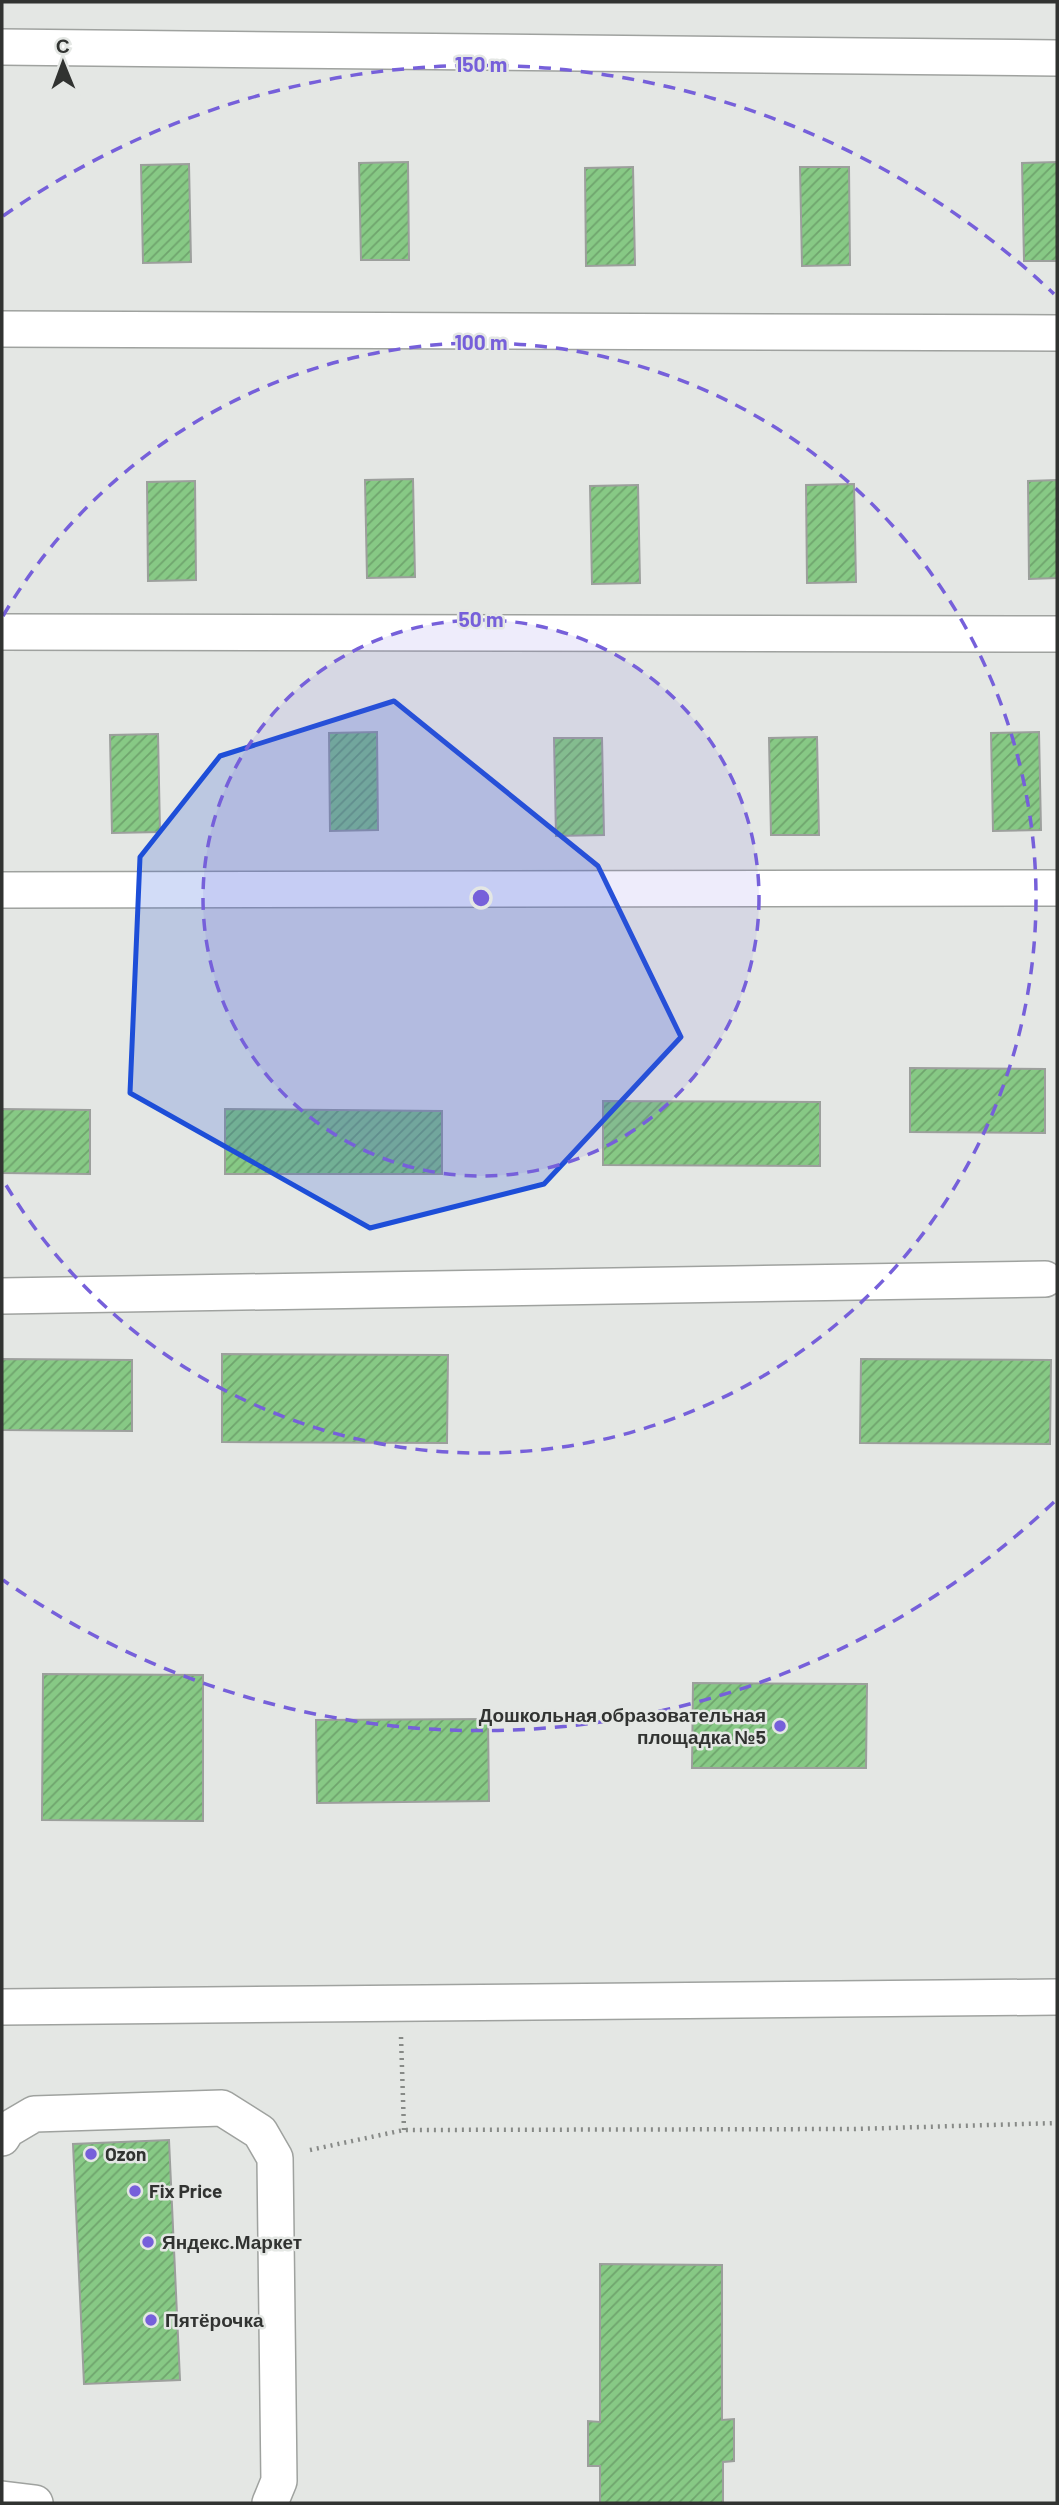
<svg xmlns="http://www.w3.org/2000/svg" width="1059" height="2505" font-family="Barlow,sans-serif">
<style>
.building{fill:url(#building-hatch);stroke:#9c9f9c;stroke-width:2}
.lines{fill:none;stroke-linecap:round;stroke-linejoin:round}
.minor-casing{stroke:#9fa29f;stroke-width:38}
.path{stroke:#878a87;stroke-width:4.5;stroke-dasharray:2 5;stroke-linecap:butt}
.minor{stroke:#fff;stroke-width:35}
.marked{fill:#1d4ed8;fill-opacity:0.2;stroke:#1d4ed8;stroke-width:5;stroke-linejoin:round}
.ring{fill:none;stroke:#7660da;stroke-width:3.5;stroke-dasharray:12 9}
.poi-dot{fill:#7660da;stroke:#e4e7e4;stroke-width:2.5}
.labels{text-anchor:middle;stroke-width:5;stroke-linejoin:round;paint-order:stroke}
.poi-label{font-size:19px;font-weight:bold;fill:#313331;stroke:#e4e7e4;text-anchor:start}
.centre{fill:#7660da;stroke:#e4e7e4;stroke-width:3.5}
.ring-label{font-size:21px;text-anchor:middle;font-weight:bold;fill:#7660da;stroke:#e4e7e4;stroke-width:5;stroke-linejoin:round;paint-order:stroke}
</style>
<defs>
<pattern id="building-hatch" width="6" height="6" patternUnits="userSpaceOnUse" patternTransform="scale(1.75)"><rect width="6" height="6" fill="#87c985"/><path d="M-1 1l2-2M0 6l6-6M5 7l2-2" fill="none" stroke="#6fa46d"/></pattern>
</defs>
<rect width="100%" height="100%" fill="#e4e7e4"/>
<!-- building -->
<path class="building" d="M408,162L409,260H361L359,163Z
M1057,162V261H1024L1022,163Z
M189,164L191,262L143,263L141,165Z
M633,167L635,265L586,266L585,168Z
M800,167H849L850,265L802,266Z
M413,479L415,577L367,578L365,480Z
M1057,480V578L1029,579L1028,481Z
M195,481L196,580L148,581L147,482Z
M854,484L856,582L807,583L806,485Z
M638,485L640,583L592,584L590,486Z
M377,732L378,830L330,831L329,733Z
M1039,732L1041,830L993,831L991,733Z
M158,734L160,832L112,833L110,735Z
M817,737L819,835H771L769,738Z
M554,738H602L604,835L556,836Z
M910,1068L1045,1069V1133L910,1132Z
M603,1101L820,1102V1166L603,1165Z
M2,1109L90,1110V1174L2,1173Z
M225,1109L442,1111V1174H225Z
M222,1354L448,1355L447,1443L222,1442Z
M2,1359L132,1360V1431L2,1430Z
M861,1359L1051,1360L1050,1444L860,1443Z
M43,1674L203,1675V1821L42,1820Z
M693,1683L867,1684L866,1768H692Z
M488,1719L489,1801L317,1803L316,1720Z
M169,2140L180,2380L84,2384L73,2144Z
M600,2264L722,2265V2420L734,2419V2461L723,2462V2503H600V2466H588V2421L600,2422Z"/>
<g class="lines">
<defs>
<path id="minor" d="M2,47L1057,58
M2,329L1057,333
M2,632L1057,634
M2,890L1057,888
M2,1296L1045,1279
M2,2007L1057,1997
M2,2138L7,2130L34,2114L222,2108L260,2132L275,2158L279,2481L270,2503
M2,2499L35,2503"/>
</defs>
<!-- minor casing -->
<use href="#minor" class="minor-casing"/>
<!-- path -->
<path class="path" d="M401,2037L404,2130
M310,2150L404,2130L855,2129L1057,2123"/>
<!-- minor -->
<use href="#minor" class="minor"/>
</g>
<!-- marked area -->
<path class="marked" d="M394,701L598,866L681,1037L544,1184L370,1228L130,1093L140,857L220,756Z"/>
<!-- distance rings -->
<circle cx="481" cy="898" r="278" fill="#7660da" fill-opacity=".12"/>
<g class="ring">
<circle cx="481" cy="898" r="278"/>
<path d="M3 616A555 555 0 1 1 3 1180"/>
<path d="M1054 1502A833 833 0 0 1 3 1580M3 216A833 833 0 0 1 1054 294"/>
</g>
<!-- markers -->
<g class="poi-dot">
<circle cx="780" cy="1726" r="7"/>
<circle cx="91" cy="2154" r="7"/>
<circle cx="135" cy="2191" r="7"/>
<circle cx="148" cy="2242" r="7"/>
<circle cx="151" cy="2320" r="7"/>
</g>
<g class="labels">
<!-- poi labels -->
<g class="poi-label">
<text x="766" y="1722" text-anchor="end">Дошкольная образовательная<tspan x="766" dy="22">площадка №5</tspan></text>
<text x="105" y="2161">Ozon</text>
<text x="149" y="2198">Fix Price</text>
<text x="162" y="2249">Яндекс.Маркет</text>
<text x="165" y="2327">Пятёрочка</text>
</g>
</g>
<circle cx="481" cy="898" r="10" class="centre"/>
<g class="ring-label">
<text x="481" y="72">150 m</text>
<text x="481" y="350">100 m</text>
<text x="481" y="627">50 m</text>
</g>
<!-- border -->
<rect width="1059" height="2505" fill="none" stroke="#313331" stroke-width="7"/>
<!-- north arrow -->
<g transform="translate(63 63) rotate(359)" stroke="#e4e7e4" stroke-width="5" paint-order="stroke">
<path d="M0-5L12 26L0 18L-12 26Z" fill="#313331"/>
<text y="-10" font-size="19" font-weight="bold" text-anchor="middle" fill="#313331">С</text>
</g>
</svg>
